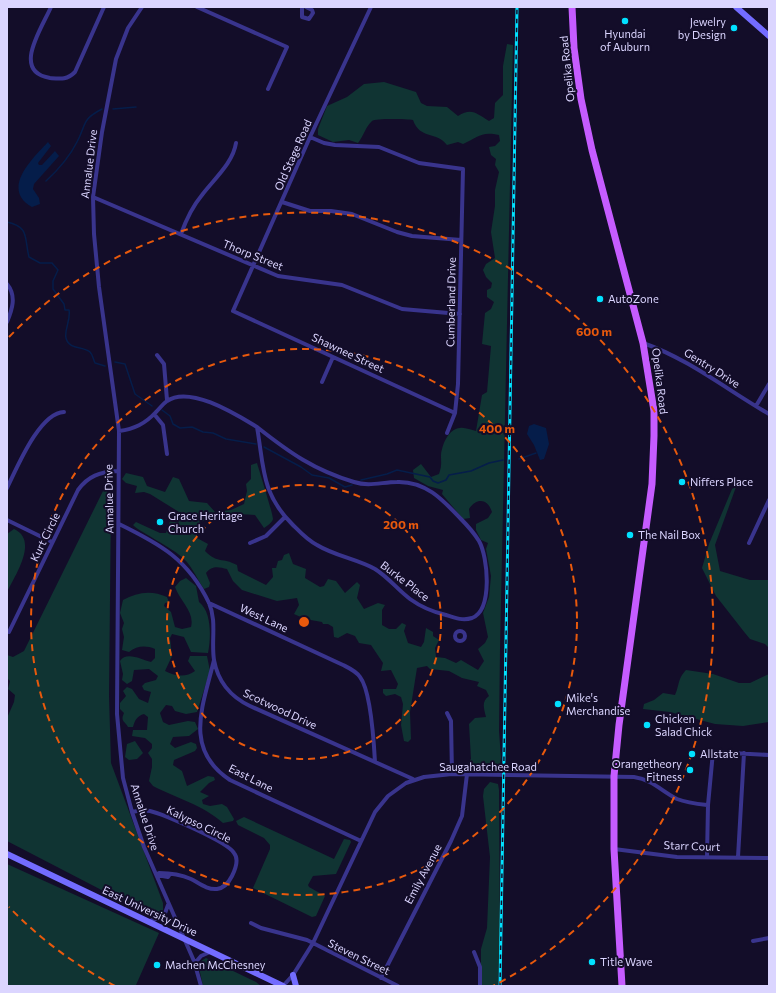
<svg xmlns="http://www.w3.org/2000/svg" width="776" height="993" font-family="Commissioner,sans-serif">
<style>
.green{fill:#103433}
.water{fill:#051d4a}
.lines{fill:none;stroke-linecap:round;stroke-linejoin:round}
.stream{stroke:#051d4a;stroke-width:1.5}
.street{stroke:#39348d;stroke-width:4}
.secondary{stroke:#736cff;stroke-width:6}
.primary{stroke:#c55cff;stroke-width:7}
.rail-casing{stroke:#01e1ff;stroke-width:3}
.rail{stroke:#130d29;stroke-width:1.5;stroke-dasharray:4.5;stroke-linecap:butt}
.ring{fill:none;stroke:#e8590c;stroke-width:2;stroke-dasharray:7 5}
.poi-dot{fill:#01e1ff;stroke:#130d29;stroke-width:1.5}
.labels{text-anchor:middle;stroke-width:4;stroke-linejoin:round;paint-order:stroke}
.poi-label{font-size:11px;fill:#dbd5ff;stroke:#130d29;text-anchor:start}
.street-label{font-size:11px;fill:#dbd5ff;stroke:#130d29}
.centre{fill:#e8590c;stroke:#130d29;stroke-width:2}
.ring-label{font-size:12px;text-anchor:middle;font-weight:bold;fill:#e8590c;stroke:#130d29;stroke-width:4;stroke-linejoin:round;paint-order:stroke}
</style>
<rect width="100%" height="100%" fill="#130d29"/>
<!-- green -->
<path class="green" d="M507,44L513,45L500,649L499,731L501,758L500,764L493,772L465,771V767L471,759L469,724L475,718L486,717C484,708 481,702 489,696L486,690L477,686L479,682L462,678L449,671L430,669L427,666L417,668L410,712L411,739L408,742L404,741L401,725L403,704L401,697L395,694L386,696L383,693V689H396L398,684L391,670L381,671L383,663L371,645L359,643L355,636L347,633L338,638L334,637L333,627L328,624H323L322,622L305,619L294,614L299,605L297,598L277,601L242,590L233,581L227,569C219,567 212,565 206,573L210,583L209,587L204,589C195,576 192,564 178,554C170,547 137,530 133,525L136,522L160,533H166L170,521L177,516L179,512L150,494L144,492L135,493L137,486L126,483L122,479L126,473L143,477L147,486L165,492L173,477L179,479L189,501L207,503L215,512L231,510L244,504L247,491L246,484L251,479V465L257,463C259,470 273,514 273,519C272,523 267,526 264,528L255,515C235,513 215,515 197,524V538L208,544L205,551C218,564 222,557 237,565L238,571L266,585L273,577L272,568H276L278,561L282,560L284,555L289,553L293,564L306,569L305,578L320,587L324,586L328,579L336,581L345,593L357,582L360,585L357,598L364,609L378,603L385,605L382,610V625L389,629H396L402,623L406,625L404,631L408,643L421,647L424,642L426,628L433,632V636L439,640L435,648L436,657L445,658L456,663L461,660L478,670L484,661L478,649L485,643L488,637L483,613L489,597L491,576L486,549L488,543L481,540L476,530V524L488,518L492,512C488,499 477,497 469,509L470,518L463,519L442,494L443,490L428,486L414,478L413,470L421,464L431,477L439,474C442,466 441,463 441,455C442,445 448,429 460,428C464,427 471,430 476,431L482,395L487,392L491,346L482,344L485,313L491,309L494,302L487,297V290L491,288L492,283L486,277L483,270L486,264L495,258L491,232L495,206V190L499,172L495,165L496,159L491,155L489,147L495,146L500,141L499,135C480,131 478,138 463,144L458,142L447,145C437,131 420,140 413,120C408,119 375,118 372,121C366,126 363,137 358,143L349,140L333,142L318,135V129L327,106L347,97L364,84L384,82L416,92L421,103L427,106L447,107L458,116C472,107 477,114 489,121L494,118L495,103L503,95V66Z
M736,487L715,545L720,571L750,580H769V648L765,644L750,639L745,633L716,596L702,568L709,544L732,489Z
M105,489L111,496V500L109,696L111,763L163,903V912L156,915L144,912L7,841V718L14,702L15,695L8,689L10,681L7,678V655L13,657L24,651L103,491Z
M14,529C39,540 15,576 7,592V534Z
M186,578L196,586L199,602C212,612 211,638 208,653L191,652L184,637L172,634L170,638L172,656L165,671C174,676 186,678 195,671L188,661L190,656H207L210,671L197,712L186,714L175,711L172,706L166,705L160,713L163,722L169,725L188,721L195,722L198,729L189,736L173,737L170,744L175,748L191,742L196,744L197,748L195,751L174,760L173,765L182,771L187,786L208,776L214,777L215,780L209,783L200,792L209,796L202,800L203,804L210,806L222,804L227,807L234,819L233,821L223,823C203,805 176,798 153,786L149,781L152,767V759L148,753L152,748V744L145,738L132,736L133,730H147L148,717L144,714C137,716 135,720 133,727H128C125,721 120,722 124,713L120,709V703L126,696L123,691L127,687L132,689L139,699L148,703L151,692L144,690L142,686L145,683L156,680L158,676L149,669L134,670L132,681L127,684L122,680L123,674L120,661C126,651 141,659 151,662L155,658V649C145,645 137,646 129,652L122,650L124,637L122,629L124,623L120,613L123,600C137,592 152,590 167,597L169,602L165,603L164,606L171,612L175,627L182,629L191,627C195,612 180,601 175,587L180,581Z
M686,670L713,674L739,683H750L769,674V722L743,726L715,724L670,712L643,709L644,704L654,700L663,693L675,695C680,684 677,680 686,670Z
M135,741L143,753L137,759L129,760L125,757L127,744Z
M490,782L498,784L499,790L500,941L498,986H481V949L487,928L490,857L483,796L484,789Z
M244,817L334,859L344,839L350,840L351,842L336,874L313,876L308,885L309,887L325,896L316,916L312,917L253,888L270,849V845L264,838L238,825L236,821Z
M7,864L159,933L136,985L138,986H7Z
M206,958L256,982L261,986H203L198,963Z"/>
<!-- water -->
<path class="water" d="M48,142L51,146L38,163L39,165H42L55,151L59,156L34,184L33,189L39,198L40,204L32,207C0,189 33,158 48,142Z
M534,424L546,428L549,444L544,459L540,460L534,445L527,434L529,426Z"/>
<g class="lines">
<!-- stream -->
<path class="stream" d="M113,109L136,107
M46,181C59,169 69,158 77,142C87,123 81,120 102,109
M7,222C30,227 24,238 29,257L40,263H52L58,270L53,281V289L64,304L65,310H69C71,320 64,330 66,338C69,350 83,346 90,352C93,355 93,359 95,363L105,366
M115,362L125,364L135,394L152,406
M162,410L170,416L173,424L180,428L192,427L203,432L213,433L226,439L256,444
M264,447L301,467L312,475L329,478L345,487L352,485
M519,459L536,453
M361,480L387,474L397,470L430,477L433,481L438,483L446,480L449,475L471,471L489,463L503,460"/>
<!-- street -->
<path class="street" d="M51,7C42,28 11,72 50,78C61,79 67,80 75,72L104,7
M142,7L128,28L116,59L102,132L93,197L94,234L99,287L119,431L117,714L123,778L132,812L144,847L194,961L201,986
M197,7L287,47L268,89
M302,7V17L309,19L313,13L312,10L306,7
M371,7L310,137L233,311L455,413
M310,137L324,143L335,145L379,147L419,163L463,169L458,384L455,413L447,433
M93,197L278,276L342,285L402,309L460,314
M282,202L310,211H331L352,214L397,232L412,236L461,240
M181,234C186,220 192,207 202,195C214,179 233,163 236,143
M7,284C17,296 12,310 7,322
M643,343C689,359 727,390 769,414
M157,355L164,364L167,400
M322,382L333,357
M756,406L769,384
M154,414L163,425L167,454
M119,431C134,429 145,424 156,412C159,409 163,404 167,401C190,385 237,415 257,427C264,467 261,493 292,524C300,532 307,540 317,545C335,556 357,559 375,569C388,577 398,590 410,599C421,607 433,612 446,615C455,618 463,621 472,618C493,610 488,557 479,541C474,533 467,525 460,518C442,499 425,481 397,482C382,482 369,487 354,482C314,470 290,453 257,427
M7,488C17,468 39,413 64,412
M7,520L52,542
M119,524C160,544 188,559 209,603C217,621 211,641 214,660C218,682 231,697 250,706L413,779
M250,543L266,536L285,517
M749,543L769,500
M209,603L343,665C349,668 356,671 360,677C371,691 374,744 375,762
M455 636a5 5 0 1 1 10 0a5 5 0 1 1-10 0Z
M9,632L78,490C88,476 100,472 117,471
M214,660C203,706 183,749 230,780L361,841
M447,713L451,721L452,774
M132,812C137,811 144,810 150,811C163,814 228,842 234,853C239,859 235,870 232,876C229,882 224,888 217,889C207,890 199,883 191,879C182,875 169,873 159,873L157,875
M614,849L677,857L769,858
M707,857L708,805L713,752L769,755
M738,857L744,753
M157,875L168,877L170,874
M150,921L164,916L168,905
M251,923L261,928L307,940L398,986
M753,941L769,938
M474,952L480,967V986
M195,963L201,956L210,952
M381,978L451,841L462,816L467,774
M283,986L293,975L313,943L375,812L388,796L406,783L424,777L452,774L634,777C653,780 661,791 677,799C687,803 698,804 708,805"/>
<!-- secondary -->
<path class="secondary" d="M736,7L769,36
M7,854L283,986
M293,975L296,986"/>
<!-- primary -->
<path class="primary" d="M572,7L574,48L581,99L592,150L643,343L654,411V436L652,484L619,725L614,776V849L622,986"/>
<defs>
<path id="rail" d="M500,986L517,7"/>
</defs>
<!-- rail casing -->
<use href="#rail" class="rail-casing"/>
<!-- rail -->
<use href="#rail" class="rail"/>
</g>
<!-- distance rings -->
<g class="ring">
<circle cx="304" cy="622" r="137"/>
<circle cx="304" cy="622" r="273"/>
<path d="M115 986A410 410 0 0 1 9 907M9 337A410 410 0 1 1 493 986"/>
</g>
<!-- markers -->
<g class="poi-dot">
<circle cx="625" cy="21" r="4"/>
<circle cx="734" cy="28" r="4"/>
<circle cx="600" cy="299" r="4"/>
<circle cx="682" cy="482" r="4"/>
<circle cx="160" cy="522" r="4"/>
<circle cx="630" cy="535" r="4"/>
<circle cx="558" cy="704" r="4"/>
<circle cx="647" cy="725" r="4"/>
<circle cx="692" cy="754" r="4"/>
<circle cx="690" cy="770" r="4"/>
<circle cx="592" cy="962" r="4"/>
<circle cx="157" cy="965" r="4"/>
</g>
<g class="labels">
<!-- poi labels -->
<g class="poi-label">
<text x="726" y="26" text-anchor="end">Jewelry<tspan x="726" dy="13">by Design</tspan></text>
<text x="625" y="38" text-anchor="middle">Hyundai<tspan x="625" dy="13">of Auburn</tspan></text>
<text x="608" y="303">AutoZone</text>
<text x="690" y="486">Niffers Place</text>
<text x="168" y="520">Grace Heritage<tspan x="168" dy="13">Church</tspan></text>
<text x="638" y="539">The Nail Box</text>
<text x="566" y="702">Mike's<tspan x="566" dy="13">Merchandise</tspan></text>
<text x="655" y="723">Chicken<tspan x="655" dy="13">Salad Chick</tspan></text>
<text x="700" y="758">Allstate</text>
<text x="682" y="768" text-anchor="end">Orangetheory<tspan x="682" dy="13">Fitness</tspan></text>
<text x="600" y="966">Title Wave</text>
<text x="165" y="969">Machen McChesney</text>
</g>
<!-- street labels -->
<g class="street-label">
<text transform="translate(567 69) rotate(-96)" y="4">Opelika Road</text>
<text transform="translate(293 155) rotate(-66)" y="4">Old Stage Road</text>
<text transform="translate(89 164) rotate(-83)" y="4">Annalue Drive</text>
<text transform="translate(253 255) rotate(22)" y="4">Thorp Street</text>
<text transform="translate(451 302) rotate(-89)" y="4">Cumberland Drive</text>
<text transform="translate(348 353) rotate(25)" y="4">Shawnee Street</text>
<text transform="translate(712 368) rotate(32)" y="4">Gentry Drive</text>
<text transform="translate(660 381) rotate(83)" y="4">Opelika Road</text>
<text transform="translate(109 499) rotate(-91)" y="4">Annalue Drive</text>
<text transform="translate(45 537) rotate(-64)" y="4">Kurt Circle</text>
<text transform="translate(405 581) rotate(37)" y="4">Burke Place</text>
<text transform="translate(264 618) rotate(25)" y="4">West Lane</text>
<text transform="translate(280 709) rotate(25)" y="4">Scotwood Drive</text>
<text x="488" y="771">Saugahatchee Road</text>
<text transform="translate(251 778) rotate(27)" y="4">East Lane</text>
<text transform="translate(145 817) rotate(72)" y="4">Annalue Drive</text>
<text transform="translate(199 824) rotate(26)" y="4">Kalypso Circle</text>
<text transform="translate(692 846) rotate(2)" y="4">Starr Court</text>
<text transform="translate(423 874) rotate(-62)" y="4">Emily Avenue</text>
<text transform="translate(150 911) rotate(25)" y="4">East University Drive</text>
<text transform="translate(359 957) rotate(26)" y="4">Steven Street</text>
</g>
</g>
<circle cx="304" cy="622" r="6" class="centre"/>
<g class="ring-label">
<text x="594" y="336">600 m</text>
<text x="497" y="433">400 m</text>
<text x="401" y="529">200 m</text>
</g>
<!-- border -->
<rect width="776" height="993" fill="none" stroke="#dbd5ff" stroke-width="16"/>
</svg>
